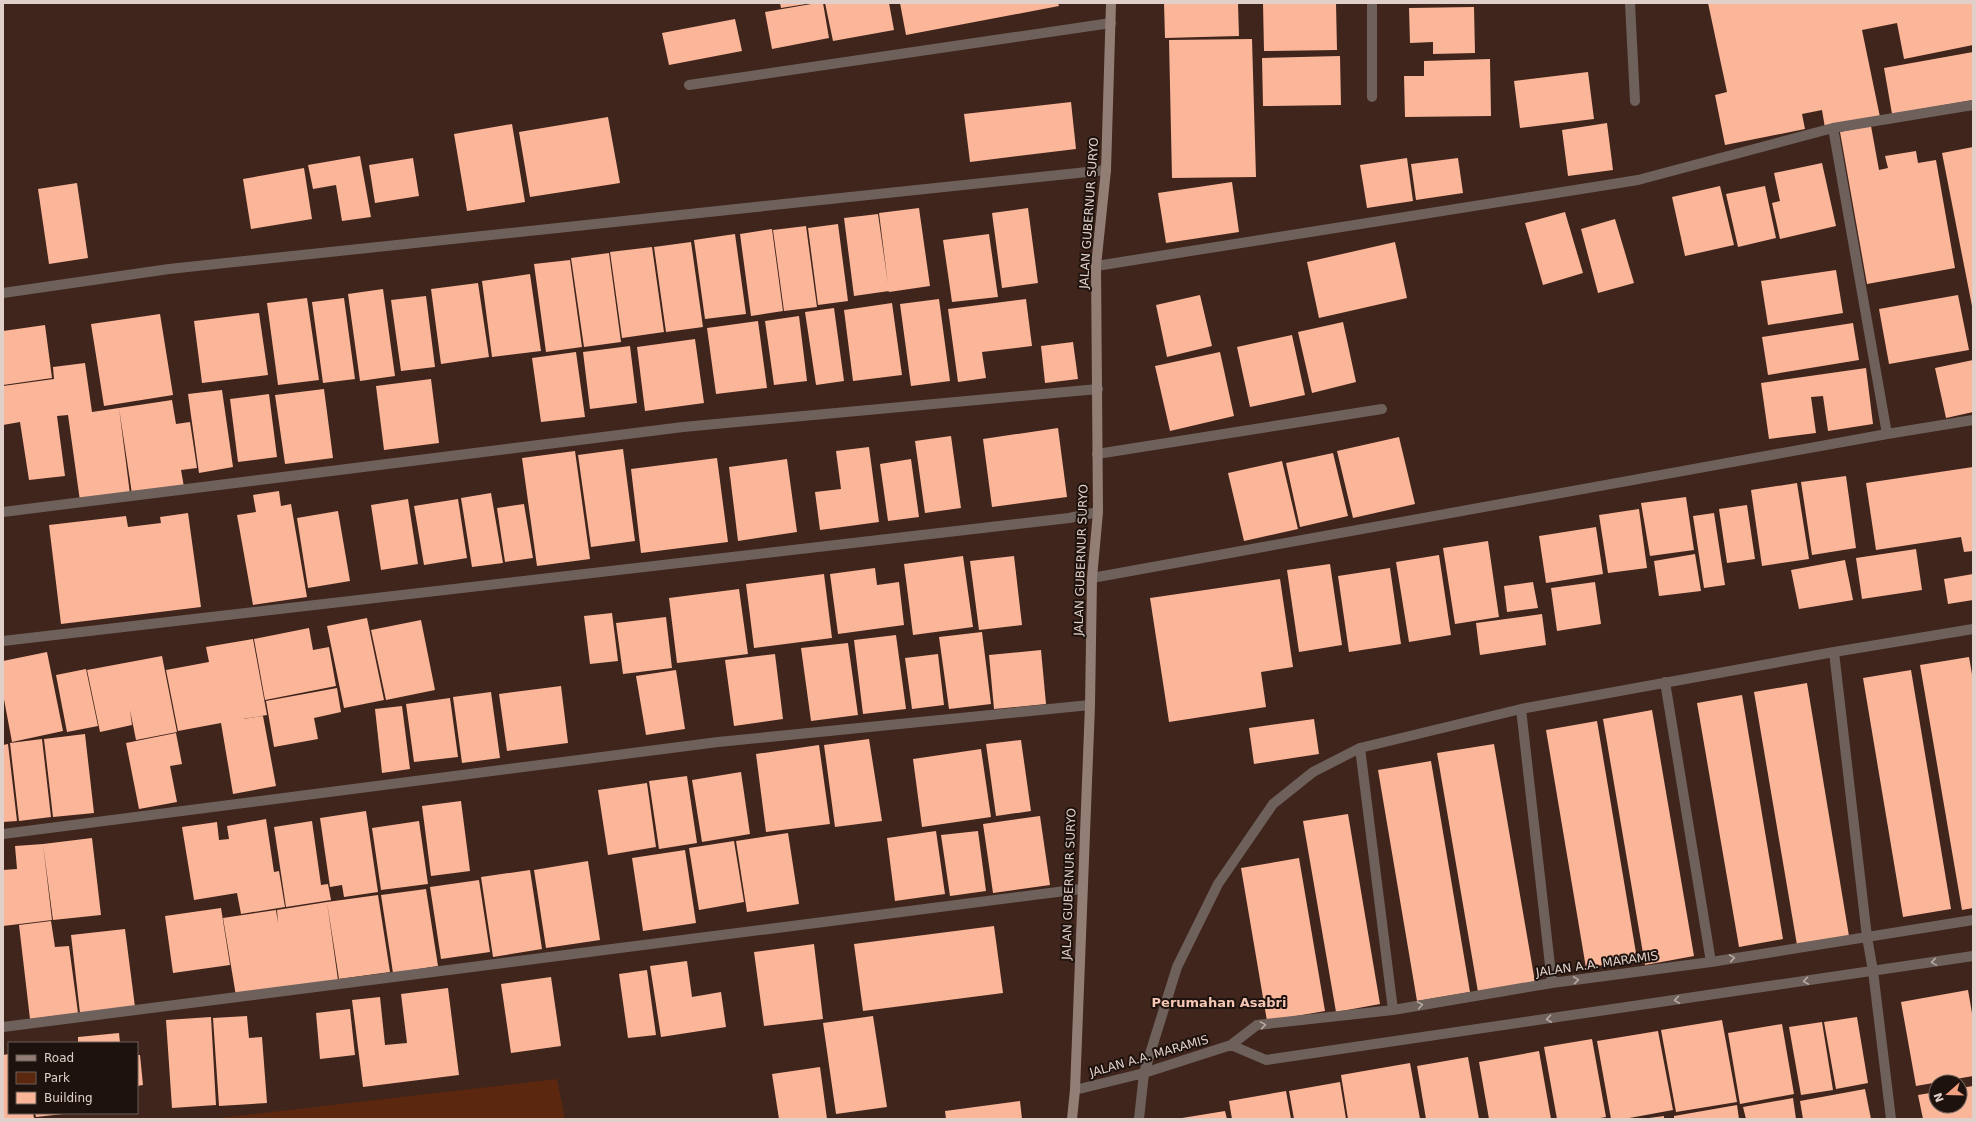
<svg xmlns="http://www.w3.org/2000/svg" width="1976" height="1122" font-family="'DejaVu Sans',sans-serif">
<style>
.green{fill:#5b270f}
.building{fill:#fbb599}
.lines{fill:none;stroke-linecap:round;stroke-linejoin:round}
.minor{stroke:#6e615c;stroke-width:10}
.secondary{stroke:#937e75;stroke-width:10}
.oneway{stroke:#b9a9a3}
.labels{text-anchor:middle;stroke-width:4;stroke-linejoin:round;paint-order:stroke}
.street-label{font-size:12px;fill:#e1d0c9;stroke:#1d120d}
.neighbourhood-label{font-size:13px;font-weight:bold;fill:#f5c6b3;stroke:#1d120d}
</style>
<rect width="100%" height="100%" fill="#3f251b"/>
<!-- green -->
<path class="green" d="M557,1079L565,1119H211Z"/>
<!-- building -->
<path class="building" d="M780,3H806V4L781,8Z
M817,3H823L829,38L772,49L765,12Z
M825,3H889L894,30L833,41Z
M900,3H1058L1059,6L906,35Z
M1164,3H1238L1239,36L1165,38Z
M1263,3H1336L1337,50L1264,51Z
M1708,3H1973V45L1904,59L1897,23L1862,30L1880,117L1825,128L1822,110L1802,114L1805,129L1725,145L1715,95L1727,92Z
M1474,7L1475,53L1433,54V42L1410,43L1409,8Z
M735,19L742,51L669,65L662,33Z
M1252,39L1256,177L1172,178L1169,40Z
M1973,52V100L1892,114L1884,68Z
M1340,56L1341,105L1263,106L1262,58Z
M1490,59L1491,116L1405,117L1404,76H1424V61Z
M1588,72L1594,119L1520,128L1514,81Z
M1071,102L1076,149L970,162L964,114Z
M608,117L620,183L530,197L519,132Z
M1607,123L1613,170L1568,176L1562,130Z
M512,124L525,202L467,211L454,134Z
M1871,126L1879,170L1888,168L1885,156L1916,151L1918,163L1936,160L1955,268L1867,284L1840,132Z
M1973,147V306H1972L1942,153Z
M360,156L371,217L342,221L336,185L313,189L308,165Z
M413,158L419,196L375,203L369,165Z
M1407,158L1413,201L1367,208L1360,165Z
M1458,158L1463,193L1416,200L1411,164Z
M1822,163L1836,226L1780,239L1772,203L1780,201L1774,173Z
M304,168L312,219L251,229L243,179Z
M1232,182L1239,232L1166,243L1158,193Z
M77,183L88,258L49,264L38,189Z
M1720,186L1734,245L1685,256L1672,197Z
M1765,186L1776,238L1738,247L1726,194Z
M919,208L930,286L889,292L879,213Z
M1028,208L1038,283L1002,288L992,213Z
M1565,212L1583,273L1543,285L1525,223Z
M878,214L889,291L854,296L844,218Z
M1615,219L1634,283L1598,293L1581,229Z
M838,224L848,301L818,305L808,228Z
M806,226L817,307L784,311L773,230Z
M772,229L783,311L751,316L740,234Z
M735,234L746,314L705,319L694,240Z
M989,234L998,297L952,302L943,240Z
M691,242L703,327L666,332L654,247Z
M1395,242L1407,298L1319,318L1307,262Z
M652,247L664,332L622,338L610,252Z
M609,253L621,342L584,347L571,258Z
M570,260L582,347L546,352L534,264Z
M1836,270L1843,313L1768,325L1761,281Z
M530,274L541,351L492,357L482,281Z
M478,283L489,357L441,364L431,289Z
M383,289L395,376L360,381L348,294Z
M1200,295L1212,346L1167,357L1156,305Z
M1958,295L1969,350L1889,364L1879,309Z
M426,296L435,367L401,371L391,300Z
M307,298L319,380L278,385L267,303Z
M344,298L355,379L323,383L312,302Z
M939,299L950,381L911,386L900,304Z
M1026,299L1032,346L982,352L986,378L958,382L948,309Z
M892,303L902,375L853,381L844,310Z
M834,308L844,381L816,385L805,312Z
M259,313L268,375L202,383L194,321Z
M160,314L173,395L104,406L91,324Z
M799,316L807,381L774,385L765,321Z
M758,321L767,388L716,394L707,328Z
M1343,322L1356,382L1312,393L1298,332Z
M1853,323L1859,360L1768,375L1762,337Z
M45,325L52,378L3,385V331Z
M1292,335L1305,395L1250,407L1237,347Z
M695,339L704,403L645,411L637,347Z
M1073,342L1078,379L1045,383L1041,346Z
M630,346L637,403L590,409L583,352Z
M576,352L585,417L541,422L532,358Z
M1220,352L1234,416L1170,431L1155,366Z
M1973,360V412L1946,418L1935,368Z
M85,363L92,412L119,408L130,494L80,501L68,415L57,416L65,476L29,480L20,422L3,425V386L54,379L53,367Z
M1866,368L1873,424L1828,431L1823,396L1811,397L1816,433L1769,439L1761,383Z
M431,379L439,443L384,450L376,386Z
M324,389L333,458L285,464L275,395Z
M222,390L233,467L199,473L188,394Z
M269,394L277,457L238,462L230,399Z
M172,400L176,424L190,422L197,468L181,470L184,487L132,494L119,408Z
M1058,428L1067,497L992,507L983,439Z
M951,436L961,508L925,513L915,441Z
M1399,437L1415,504L1353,518L1337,451Z
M869,447L879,522L820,530L815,492L841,489L836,451Z
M623,449L635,541L591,547L578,455Z
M575,451L590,559L537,566L522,458Z
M1333,453L1348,516L1300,527L1286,463Z
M717,458L728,542L641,553L631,469Z
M787,459L797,532L738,541L729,467Z
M911,459L919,517L888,521L880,464Z
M1282,461L1298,529L1244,541L1228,473Z
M1973,467V551L1964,552L1961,537L1876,550L1866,483Z
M1846,476L1856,548L1812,555L1801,482Z
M1797,483L1809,559L1762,566L1751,490Z
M279,491L281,506L291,504L307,597L253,605L237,515L256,512L253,495Z
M491,493L503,563L472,567L461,498Z
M1686,497L1694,550L1650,556L1641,503Z
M408,499L418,564L381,570L371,505Z
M458,499L467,558L424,565L414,506Z
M524,504L533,558L505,562L497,508Z
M1747,505L1755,559L1727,563L1719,509Z
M1639,509L1647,568L1608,573L1599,515Z
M338,511L350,581L308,588L297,518Z
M188,513L201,607L61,624L49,525L126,516L128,527L161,523L160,517Z
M1714,513L1725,585L1704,588L1693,516Z
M1596,527L1603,574L1546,583L1539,536Z
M1488,541L1499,617L1455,624L1443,548Z
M1916,549L1922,590L1862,599L1856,558Z
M1695,554L1701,591L1659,596L1654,561Z
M1439,555L1451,635L1409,642L1396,562Z
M963,556L973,627L913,635L904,564Z
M1014,556L1022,625L979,630L970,561Z
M1845,560L1853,600L1799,609L1791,570Z
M1330,564L1342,645L1299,652L1287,570Z
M875,568L877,585L899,582L904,625L838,634L830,574Z
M1390,568L1401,644L1349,652L1338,576Z
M824,574L832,638L754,648L746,584Z
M1973,574V600L1948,604L1944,579Z
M1280,579L1293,667L1261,672L1266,707L1169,722L1150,598Z
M1533,582L1538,608L1507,612L1504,586Z
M1595,582L1601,624L1557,631L1551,588Z
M739,589L748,654L677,663L669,598Z
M612,613L618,661L590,664L584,616Z
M1542,614L1546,645L1480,655L1476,623Z
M666,617L672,668L623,674L616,623Z
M367,618L384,700L344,708L327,626Z
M421,620L435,690L386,700L371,630Z
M309,628L313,650L329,647L336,686L265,700L254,639Z
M982,632L991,704L949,709L939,637Z
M896,635L906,709L863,714L854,640Z
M253,639L267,715L243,719L263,716L276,786L233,794L221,723L178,731L166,670L209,662L206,647Z
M848,643L858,715L811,721L801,648Z
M1041,650L1046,704L994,709L989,655Z
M47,652L63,731L12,742L3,694V661Z
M775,654L783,719L734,726L725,660Z
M938,654L944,705L912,709L905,658Z
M162,656L177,732L136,740L130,710L132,725L100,732L87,670Z
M1969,657L1973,680V908L1962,910L1920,665Z
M86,669L98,726L67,732L56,675Z
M676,670L685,729L646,735L636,676Z
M1911,670L1951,909L1903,917L1863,678Z
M1807,683L1849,936L1797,945L1754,692Z
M561,686L568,743L507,751L499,694Z
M337,688L341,712L314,718L318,739L274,747L266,701Z
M491,692L500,758L462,763L453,697Z
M1742,695L1783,939L1739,947L1697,703Z
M450,698L458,757L414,762L406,704Z
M402,706L410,769L382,773L375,709Z
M1652,710L1694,956L1645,965L1603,719Z
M1314,719L1319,754L1254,764L1249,728Z
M1597,721L1637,959L1586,968L1546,730Z
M176,733L182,764L170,766L177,802L139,809L126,743Z
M85,734L94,813L53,817L44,739Z
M42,739L51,817L19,821L10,743Z
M869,739L882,821L835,827L824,745Z
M1021,740L1031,811L996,816L986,744Z
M8,744L17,821L3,822V745Z
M1494,744L1535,982L1478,992L1437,753Z
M819,745L830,824L766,832L756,754Z
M981,749L991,817L922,827L913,759Z
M1431,761L1470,992L1417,1001L1378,770Z
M741,772L750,834L702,842L692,780Z
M687,776L697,843L659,849L649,781Z
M647,783L656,847L608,855L598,790Z
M461,801L470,871L431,876L422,806Z
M366,811L378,892L344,897L342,885L330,887L320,818Z
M1348,814L1380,1004L1336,1012L1303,821Z
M1040,816L1050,885L993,893L983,824Z
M266,819L274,872L279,871L285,907L241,914L237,893L194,900L182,827L217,822L219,840L229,839L227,826Z
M312,821L321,885L328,884L331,900L286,907L274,827Z
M419,821L428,884L381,890L372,828Z
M936,831L945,894L895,901L887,838Z
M978,831L986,891L950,896L941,835Z
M788,833L799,904L747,912L736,841Z
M92,838L101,915L53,920L43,844Z
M734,841L744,902L699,910L689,848Z
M43,844L52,920L3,926V870L17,869L15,846Z
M685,850L696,923L643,931L632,858Z
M1299,858L1325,1011L1267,1021L1241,868Z
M588,861L600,940L546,948L534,870Z
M530,870L542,949L493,957L481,877Z
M479,880L490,952L441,959L430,887Z
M426,889L438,966L393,973L381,895Z
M378,895L390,972L339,979L327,902Z
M327,902L338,980L236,996L223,918L276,910L278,923L277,910Z
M221,908L230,965L173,973L165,916Z
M51,921L55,947L69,946L78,1013L30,1019L19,925Z
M994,926L1003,993L863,1011L854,944Z
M125,929L135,1007L80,1013L71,935Z
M814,944L823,1019L764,1026L754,952Z
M687,961L692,997L721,992L726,1027L661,1037L650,966Z
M647,970L656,1035L628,1038L619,974Z
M551,977L561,1046L511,1053L501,984Z
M448,988L459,1075L363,1087L352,1000L380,997L385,1045L407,1043L401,994Z
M1968,990L1973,1019V1076L1916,1086L1901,1002Z
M350,1009L355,1055L320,1059L316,1013Z
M247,1016L249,1038L262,1037L267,1103L219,1106L213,1018Z
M873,1016L887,1107L836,1114L823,1023Z
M211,1017L216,1105L172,1108L166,1020Z
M1857,1017L1868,1083L1836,1089L1824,1022Z
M1722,1020L1737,1102L1676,1112L1661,1030Z
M1822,1022L1833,1090L1801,1095L1789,1027Z
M1782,1024L1794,1094L1740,1104L1728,1033Z
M1658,1031L1673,1110L1624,1119H1611L1597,1041Z
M119,1033L120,1043H78V1037Z
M1592,1039L1606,1117L1595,1119H1557L1544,1047Z
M1539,1051L1551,1119H1489L1479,1062Z
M9,1054V1113H33L34,1118L3,1119V1055Z
M137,1055H140L143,1085L137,1086Z
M1468,1057L1479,1119H1426L1417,1066Z
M1410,1063L1420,1119H1348L1341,1075Z
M820,1067L827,1119H779L772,1074Z
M1340,1082L1346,1119H1294L1289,1091Z
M1973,1086V1119H1923L1918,1095L1936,1092V1106H1960V1088Z
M1865,1089L1871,1119H1803L1800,1101Z
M1286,1091L1291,1119H1232L1229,1101Z
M1793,1098L1796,1119H1746L1743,1107Z
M1020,1101L1022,1119H946L945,1111Z
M1737,1105L1739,1119H1674V1116Z
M1225,1111L1227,1119H1182V1118Z
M35,1113H63V1114L36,1117Z
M1664,1116V1119H1649V1118Z"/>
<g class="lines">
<!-- minor -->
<path class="minor" d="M1372,3V97
M1630,3L1635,101
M689,85L1111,23
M1096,266L1638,180L1833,128
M3,293L169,269L1106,170
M1887,434L1833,128L1973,105
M1097,454L1382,409
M3,512L683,427L1098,389
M1092,578L1887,434L1973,420
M3,641L1069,518L1098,512
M1834,652L1867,937L1873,971L1891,1119
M1665,682L1711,962
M1521,709L1552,983
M1360,748L1393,1010
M3,834L718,742L1090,705
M3,1027L1081,889
M1231,1045L1266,1060L1973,956
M1075,1090L1144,1073L1231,1045L1257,1025L1393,1010L1552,983L1711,962L1973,920
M1139,1119L1144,1073L1177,967L1218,884L1273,804L1313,772L1360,748L1521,709L1834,652L1973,629"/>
<!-- secondary -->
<path class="secondary" d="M1072,1119L1075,1090L1090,705L1092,578L1098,512L1096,266L1106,170L1111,3"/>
</g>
<!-- one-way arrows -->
<defs><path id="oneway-chevron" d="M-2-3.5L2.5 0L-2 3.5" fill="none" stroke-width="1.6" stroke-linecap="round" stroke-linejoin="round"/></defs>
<g class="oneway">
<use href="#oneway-chevron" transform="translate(1732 958) rotate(-9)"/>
<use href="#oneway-chevron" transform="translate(1934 962) rotate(171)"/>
<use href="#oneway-chevron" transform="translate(1576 980) rotate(-8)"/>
<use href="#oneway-chevron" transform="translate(1806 981) rotate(172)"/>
<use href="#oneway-chevron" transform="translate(1677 1000) rotate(172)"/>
<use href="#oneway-chevron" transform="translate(1420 1005) rotate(-10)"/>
<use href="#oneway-chevron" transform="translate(1549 1019) rotate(172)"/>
<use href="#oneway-chevron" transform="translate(1263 1025) rotate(-9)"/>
</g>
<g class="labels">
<!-- street labels -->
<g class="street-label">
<text transform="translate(1089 213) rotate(-86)" y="4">JALAN GUBERNUR SURYO</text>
<text transform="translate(1081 560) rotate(-88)" y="4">JALAN GUBERNUR SURYO</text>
<text transform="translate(1069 884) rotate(-88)" y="4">JALAN GUBERNUR SURYO</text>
<text transform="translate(1597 964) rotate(-8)" y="4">JALAN A.A. MARAMIS</text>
<text transform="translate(1149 1056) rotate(-16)" y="4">JALAN A.A. MARAMIS</text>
</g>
<!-- neighbourhood labels -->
<g class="neighbourhood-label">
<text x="1219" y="1007">Perumahan Asabri</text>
</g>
</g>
<!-- border -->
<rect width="1976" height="1122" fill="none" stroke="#e1d0c9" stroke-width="8"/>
<!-- legend -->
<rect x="8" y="1042" width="130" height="72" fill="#1d120d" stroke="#6b5e58"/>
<rect x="16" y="1055" width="20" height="6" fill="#937e75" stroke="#6b5e58"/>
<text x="44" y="1062" font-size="12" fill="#e1d0c9">Road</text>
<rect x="16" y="1072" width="20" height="12" fill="#5b270f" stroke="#6b5e58"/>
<text x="44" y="1082" font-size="12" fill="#e1d0c9">Park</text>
<rect x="16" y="1092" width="20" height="12" fill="#fbb599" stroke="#6b5e58"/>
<text x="44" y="1102" font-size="12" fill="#e1d0c9">Building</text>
<!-- north arrow -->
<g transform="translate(1948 1094) rotate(250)"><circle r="19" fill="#1d120d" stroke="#6b5e58"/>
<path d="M0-3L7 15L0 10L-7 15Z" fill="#f2a07f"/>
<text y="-6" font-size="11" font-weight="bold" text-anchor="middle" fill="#e1d0c9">N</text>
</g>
</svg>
